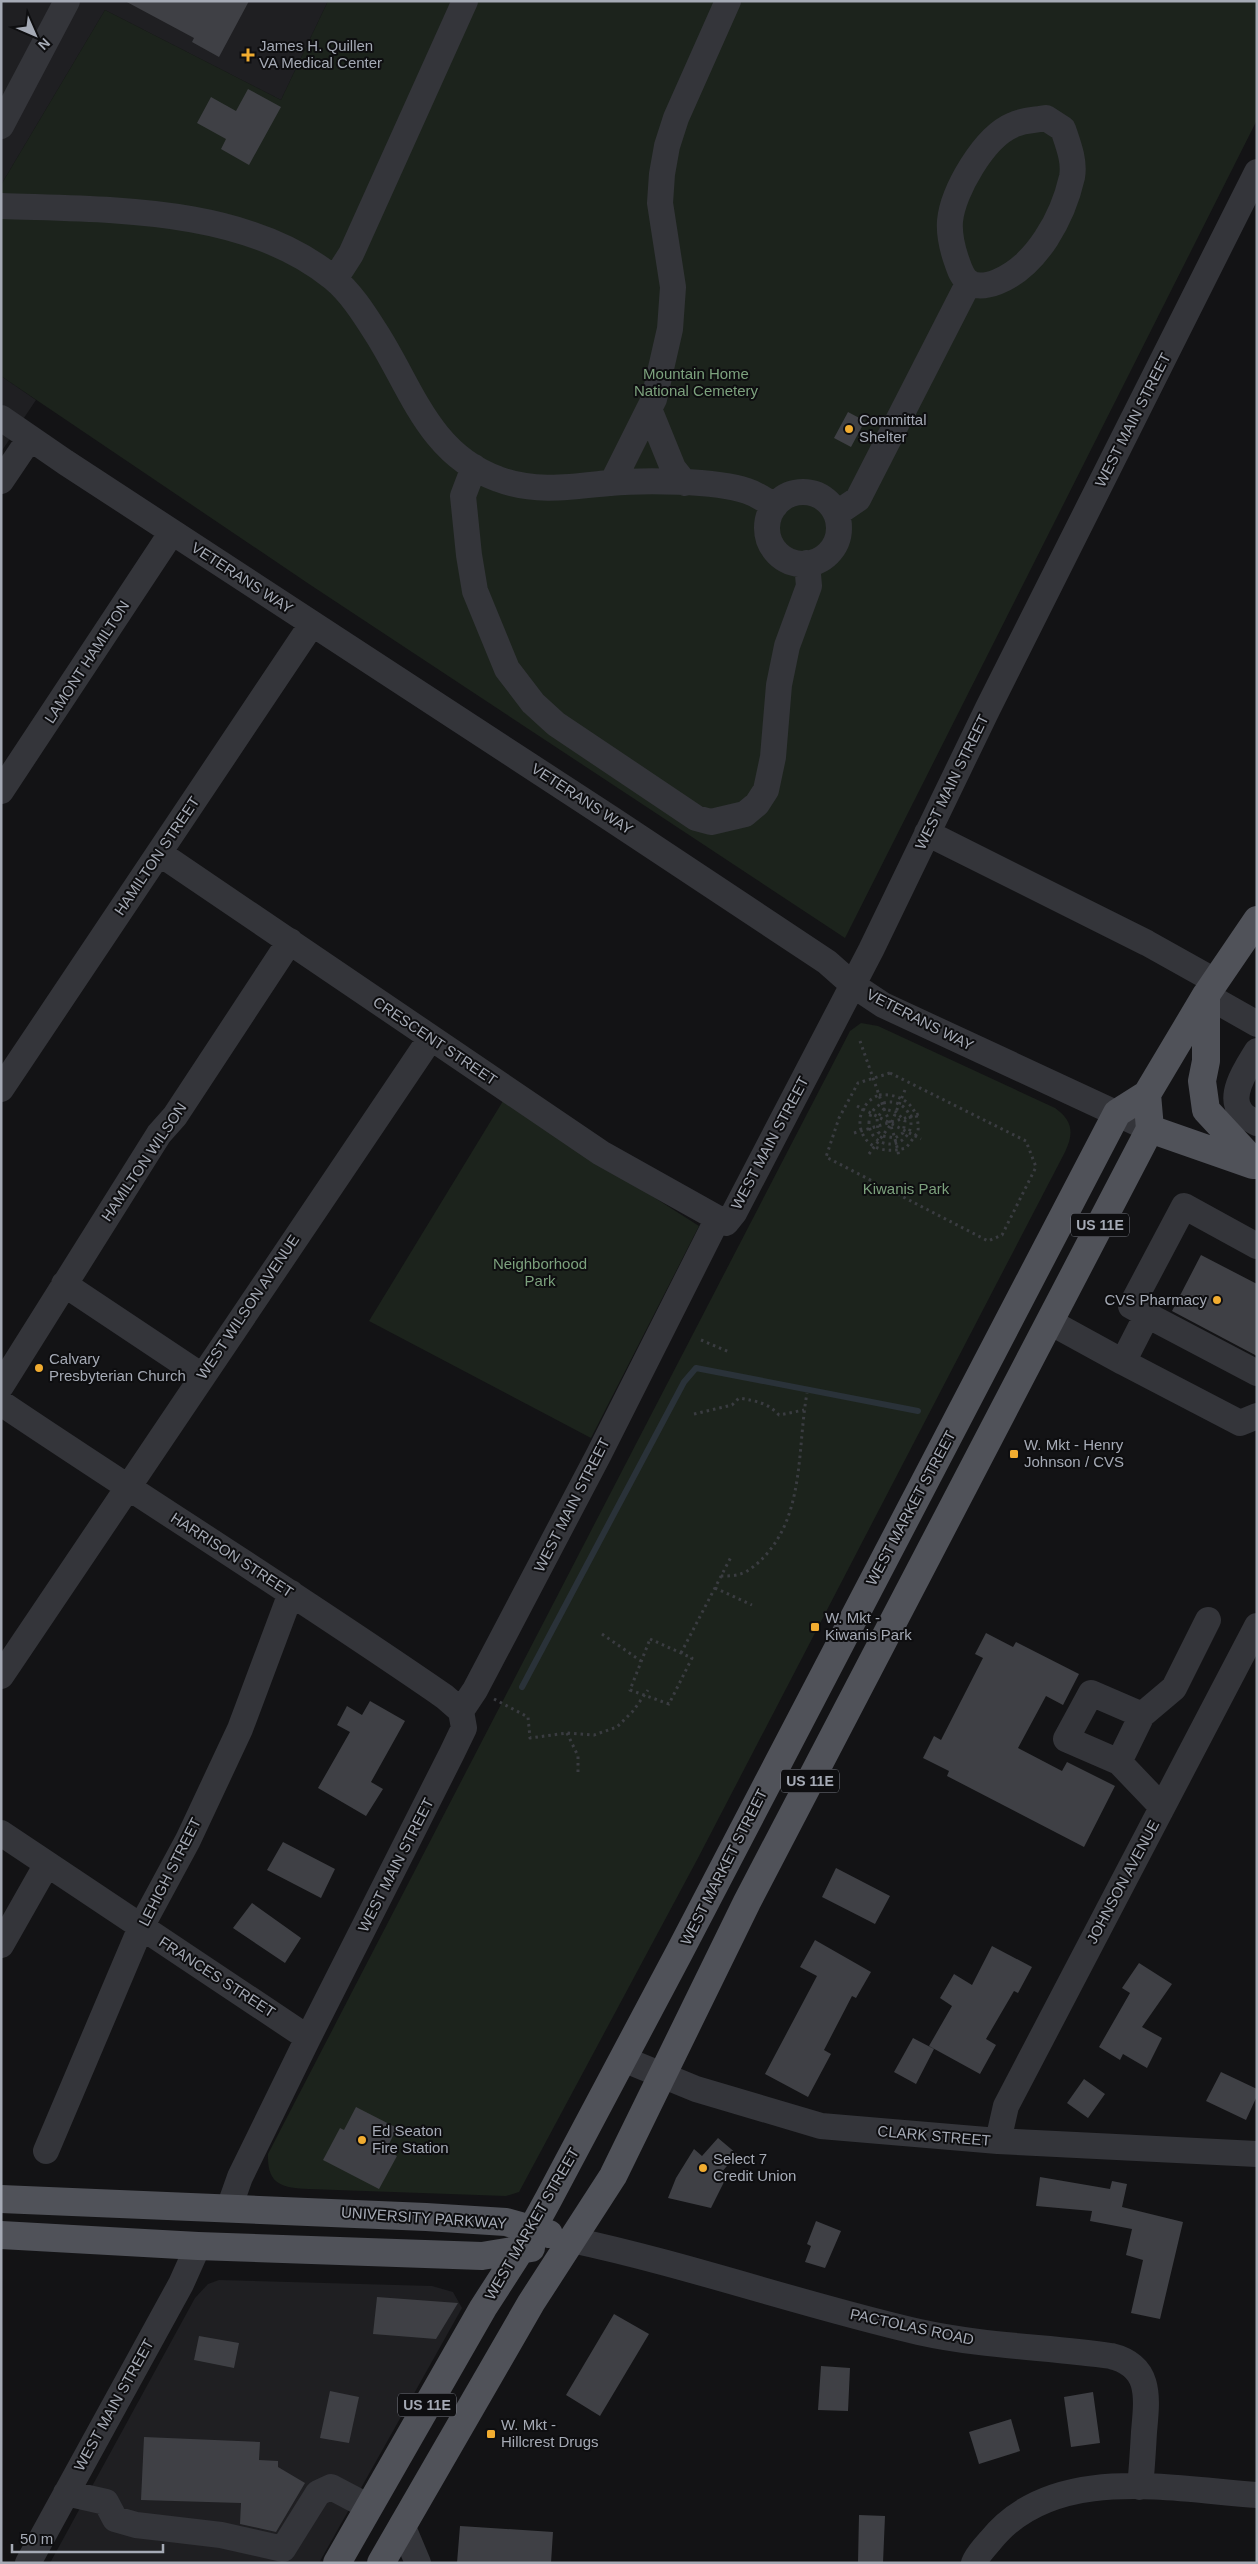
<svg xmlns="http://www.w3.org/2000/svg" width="1258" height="2564" font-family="Arial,sans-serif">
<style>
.built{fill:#1f1f22}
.green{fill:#1c231c}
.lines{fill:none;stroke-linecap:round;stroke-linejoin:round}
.stream{stroke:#2a3239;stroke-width:6}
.building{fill:#3f4045}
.path{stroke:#3a3c41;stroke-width:3;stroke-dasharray:2.5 4;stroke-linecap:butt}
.minor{stroke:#34353a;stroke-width:26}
.major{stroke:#505259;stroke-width:28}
.poi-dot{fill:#f1ac30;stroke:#0e0e10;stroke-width:2}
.labels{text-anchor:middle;stroke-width:4;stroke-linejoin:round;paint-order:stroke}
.shield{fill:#0e0e10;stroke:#787b84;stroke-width:1}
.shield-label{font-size:14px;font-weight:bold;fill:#a5aab5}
.poi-label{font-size:15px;fill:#a5aab5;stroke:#0e0e10;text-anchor:start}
.park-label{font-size:15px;fill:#7ca17d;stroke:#0e0e10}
.street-label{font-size:15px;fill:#a5aab5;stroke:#0e0e10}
</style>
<rect width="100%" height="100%" fill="#131315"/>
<!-- built -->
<path class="built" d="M1,1H328L281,100L105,10L1,185Z
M1,376L36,400L1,452Z
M219,2280L432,2286L453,2292L462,2308L319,2563H50L195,2298L208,2284Z"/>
<!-- green -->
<path class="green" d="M328,1H1257V120L845,938L309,584L1,376V185L105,10L281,100Z
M861,1023L878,1026L1055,1108C1073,1121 1074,1133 1065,1152L698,1858L519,2192L506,2196L309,2189C282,2188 267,2185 268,2154L850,1031Z
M503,1101L699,1226L591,1438L369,1321Z"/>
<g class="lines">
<!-- stream -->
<path class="stream" d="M522,1687L684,1382L696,1368L918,1411"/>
</g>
<!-- building -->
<path class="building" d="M125,1H249L219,57L192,42L194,38Z
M248,89L281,107L249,165L221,149L226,139L197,123L211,97L236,111Z
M848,412L865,421L851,447L834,438Z
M1201,1255L1257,1284V1356L1172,1311Z
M986,1633L1013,1647L1016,1642L1079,1674L1063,1705L1046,1696L1018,1748L1062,1771L1067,1762L1115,1786L1084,1847L947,1776L949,1771L923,1758L934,1736L941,1740L983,1658L975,1654Z
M370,1701L405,1721L371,1782L383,1789L366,1816L318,1788L350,1732L337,1725L347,1706L362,1715Z
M283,1842L335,1869L321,1898L267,1870Z
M836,1868L890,1896L875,1924L822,1897Z
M252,1903L301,1938L285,1963L233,1928Z
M815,1940L871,1972L856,1998L852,1996L824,2050L831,2054L808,2097L765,2074L817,1976L800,1967Z
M992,1946L1032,1967L1018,1993L1014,1991L986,2039L996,2045L980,2074L929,2046L952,2006L940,1998L954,1974L972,1985Z
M1139,1963L1172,1984L1142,2027L1162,2038L1147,2068L1123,2054L1120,2060L1099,2047L1130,1993L1122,1988Z
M913,2038L934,2049L916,2084L894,2072Z
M1221,2072L1257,2089V2096L1246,2120L1206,2101Z
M1084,2079L1105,2094L1088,2118L1067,2103Z
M356,2107L397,2128L386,2150L397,2156L379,2189L323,2160L340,2128L344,2130Z
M718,2138L737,2154L721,2173L726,2178L711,2208L668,2198L676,2178L694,2149L702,2156Z
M1040,2177L1110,2189L1112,2181L1127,2184L1122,2207L1183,2222L1160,2319L1131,2313L1143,2260L1126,2255L1132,2229L1090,2221L1092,2211L1036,2206Z
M816,2221L841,2231L825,2268L805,2262L811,2246L807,2244Z
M377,2297L458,2303L436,2339L373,2334Z
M614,2314L649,2334L600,2416L566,2395Z
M199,2336L239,2343L234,2368L194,2360Z
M821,2366L850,2368L848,2411L818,2410Z
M330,2391L359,2397L349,2443L320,2438Z
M1093,2392L1100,2443L1071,2447L1064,2397Z
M1011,2419L1020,2451L979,2464L969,2432Z
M144,2437L260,2442L259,2460L278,2461V2467L305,2483L276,2532L240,2524L241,2503L141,2500Z
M859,2515L885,2516L883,2563H858Z
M460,2526L553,2532L551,2563H457Z"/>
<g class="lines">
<!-- path -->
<path class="path" d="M860,1041L884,1109L877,1118L878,1132L883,1136L895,1138L903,1133L905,1121L896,1112L884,1109C891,1124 896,1140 899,1157
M890,1073L1026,1141L1036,1167L1002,1235L988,1241L826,1157L839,1118L858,1083Z
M879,1095C904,1093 920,1108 918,1132L906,1148C858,1162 845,1109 879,1095Z
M869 1123a21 21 0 1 1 42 0a21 21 0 1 1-42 0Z
M857,1106L921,1139
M854,1133L922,1113
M869,1154L891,1124L905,1090
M701,1340L729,1352
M694,1414L732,1405L739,1398C756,1401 768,1403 779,1415L804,1410
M721,1576C727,1576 735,1576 740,1574C748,1572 757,1564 762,1559C805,1516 797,1449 807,1393
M715,1588L752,1605
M602,1634L641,1661
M650,1639L692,1658L669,1704L630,1690Z
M681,1653L731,1557
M494,1699L528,1717L530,1738L567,1733L594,1735L617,1727L633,1711L648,1690
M567,1733L578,1756V1773"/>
<!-- minor -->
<path class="minor" d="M1046,118L1063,129C1068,144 1075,161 1072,177C1063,217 1037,266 997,282C989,285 977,288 968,282C961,276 959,267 956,259C952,247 949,234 950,221C953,191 984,137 1013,125C1022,120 1036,120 1046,118Z
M1,126L67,1
M1,206C108,210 245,206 333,278C350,292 363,312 375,331C411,386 428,454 498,479C534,493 571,487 609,483C642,480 716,480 747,491C757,494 766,501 775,506
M335,279L351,254L465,1
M649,409L673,468L685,483
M1,418L65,462L613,820L827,962L853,985L883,1005L1150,1129
M474,467L463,496L469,555L475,591L507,669L533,703L556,724L696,818L711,822L745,814L757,804L766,790L773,757L779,685L787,646L809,586L807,563
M1,481L30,438
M612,483L654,399L670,329L673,287L660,203L662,174L667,146L676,118L728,1
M767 528a36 36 0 1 1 72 0a36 36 0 1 1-72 0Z
M836,514L858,499L969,282
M1,791L172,532
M927,833L1147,943L1215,981
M159,853L601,1153L726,1223L734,1213L871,950L988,708L1257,172
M1206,995L1257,1024
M1257,1051C1248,1066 1227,1095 1241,1112C1244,1117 1252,1120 1257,1123
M1,1089L312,624
M64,1284L202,1376
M1147,1315L1257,1373
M1050,1322L1123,1362L1147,1315L1131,1306L1184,1206L1257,1246
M1123,1362L1240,1423L1257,1416
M1,1386L159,1134L175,1116L290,941
M1,1403C148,1502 299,1596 445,1697L461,1711
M1,1676L430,1039
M1119,1762L1066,1739L1091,1693L1142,1715
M1162,1807L1119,1762L1142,1715L1174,1688L1208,1620
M1,1833L308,2038
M1,1945L47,1864
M623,2059L696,2089L821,2126L998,2141L1257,2154
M998,2141L1006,2106L1257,1626
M46,2151L141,1927L188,1840L240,1729L291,1593
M229,2208L240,2177L308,2038L452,1753L464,1728L461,1711L475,1690L598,1456L717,1220
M572,2240C689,2265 802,2305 919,2332C982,2346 1047,2347 1111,2356C1152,2366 1147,2398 1144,2432C1143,2450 1142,2468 1140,2487
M66,2493L106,2502L115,2519L136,2525L221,2535L283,2549L318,2493L331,2487L369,2507
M402,2525L418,2563
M28,2563L181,2284L198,2246
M974,2563C977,2555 984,2548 990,2541C1052,2463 1170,2489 1257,2495"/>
<!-- major -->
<path class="major" d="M1206,995V1061L1202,1081L1206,1110L1257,1165
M1150,1129L1253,1165
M1,2199L426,2217L506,2222L549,2234
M1,2235L198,2246L482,2256L531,2248
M337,2563L483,2308L521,2249L549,2198L679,1953L1117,1113L1147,1094L1206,995L1257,920
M381,2563L531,2303L613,2176L747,1902L1150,1129L1147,1094"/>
</g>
<!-- markers -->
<g class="poi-dot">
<path d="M245.5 47.5h5v5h5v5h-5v5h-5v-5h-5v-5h5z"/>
<circle cx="849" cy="429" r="5"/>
<circle cx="1217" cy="1300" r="5"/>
<circle cx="39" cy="1368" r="5"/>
<rect x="1009" y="1449" width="10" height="10" rx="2.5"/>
<rect x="810" y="1622" width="10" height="10" rx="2.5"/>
<circle cx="362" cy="2140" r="5"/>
<circle cx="703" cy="2168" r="5"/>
<rect x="486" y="2429" width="10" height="10" rx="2.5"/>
</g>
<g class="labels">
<!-- shield labels -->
<g class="shield">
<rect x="1071" y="1213.5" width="58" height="23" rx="4"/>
<rect x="781" y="1769.5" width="58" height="23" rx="4"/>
<rect x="398" y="2393.5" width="58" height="23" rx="4"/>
</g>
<g class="shield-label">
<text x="1100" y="1230">US 11E</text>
<text x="810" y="1786">US 11E</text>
<text x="427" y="2410">US 11E</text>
</g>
<!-- poi labels -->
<g class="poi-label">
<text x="259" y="51">James H. Quillen<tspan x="259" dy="17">VA Medical Center</tspan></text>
<text x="859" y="425">Committal<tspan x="859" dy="17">Shelter</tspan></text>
<text x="1207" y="1305" text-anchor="end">CVS Pharmacy</text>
<text x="49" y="1364">Calvary<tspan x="49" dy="17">Presbyterian Church</tspan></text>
<text x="1024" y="1450">W. Mkt - Henry<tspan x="1024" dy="17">Johnson / CVS</tspan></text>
<text x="825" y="1623">W. Mkt -<tspan x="825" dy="17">Kiwanis Park</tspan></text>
<text x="372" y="2136">Ed Seaton<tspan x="372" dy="17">Fire Station</tspan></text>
<text x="713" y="2164">Select 7<tspan x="713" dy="17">Credit Union</tspan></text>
<text x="501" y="2430">W. Mkt -<tspan x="501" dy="17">Hillcrest Drugs</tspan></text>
</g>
<!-- park labels -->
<g class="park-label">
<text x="696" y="379">Mountain Home<tspan x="696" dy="17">National Cemetery</tspan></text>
<text x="906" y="1194">Kiwanis Park</text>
<text x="540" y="1269">Neighborhood<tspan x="540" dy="17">Park</tspan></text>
</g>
<!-- street labels -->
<g class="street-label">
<text transform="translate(1133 420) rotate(-63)" y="5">WEST MAIN STREET</text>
<text transform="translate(242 578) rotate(33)" y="5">VETERANS WAY</text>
<text transform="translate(87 662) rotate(-57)" y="5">LAMONT HAMILTON</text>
<text transform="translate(952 782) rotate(-64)" y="5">WEST MAIN STREET</text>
<text transform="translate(582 799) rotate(33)" y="5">VETERANS WAY</text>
<text transform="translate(157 856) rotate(-56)" y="5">HAMILTON STREET</text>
<text transform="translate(920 1020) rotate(27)" y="5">VETERANS WAY</text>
<text transform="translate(435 1041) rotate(34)" y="5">CRESCENT STREET</text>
<text transform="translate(770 1143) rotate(-62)" y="5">WEST MAIN STREET</text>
<text transform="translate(144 1162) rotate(-56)" y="5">HAMILTON WILSON</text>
<text transform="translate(248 1307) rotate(-56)" y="5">WEST WILSON AVENUE</text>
<text transform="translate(572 1505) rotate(-63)" y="5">WEST MAIN STREET</text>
<text transform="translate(911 1508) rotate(-62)" y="5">WEST MARKET STREET</text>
<text transform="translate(232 1555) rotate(33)" y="5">HARRISON STREET</text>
<text transform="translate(396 1865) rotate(-63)" y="5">WEST MAIN STREET</text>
<text transform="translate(724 1867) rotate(-63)" y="5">WEST MARKET STREET</text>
<text transform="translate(170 1872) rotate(-63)" y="5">LEHIGH STREET</text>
<text transform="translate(1123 1882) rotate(-62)" y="5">JOHNSON AVENUE</text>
<text transform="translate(217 1977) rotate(33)" y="5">FRANCES STREET</text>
<text transform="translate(934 2136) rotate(5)" y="5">CLARK STREET</text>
<text transform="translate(424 2218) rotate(4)" y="5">UNIVERSITY PARKWAY</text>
<text transform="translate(532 2224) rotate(-60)" y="5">WEST MARKET STREET</text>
<text transform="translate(912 2327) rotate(12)" y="5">PACTOLAS ROAD</text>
<text transform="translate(114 2405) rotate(-61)" y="5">WEST MAIN STREET</text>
</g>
</g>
<!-- border -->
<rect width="1258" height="2564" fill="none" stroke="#a5aab5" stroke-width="5"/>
<!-- north arrow -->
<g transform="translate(35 35) rotate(135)" stroke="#0e0e10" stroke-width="4" paint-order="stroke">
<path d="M0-4L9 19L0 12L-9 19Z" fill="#a5aab5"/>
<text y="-8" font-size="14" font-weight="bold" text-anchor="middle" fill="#a5aab5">N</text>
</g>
<!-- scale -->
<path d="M12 2544v8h151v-8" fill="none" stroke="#a5aab5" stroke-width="2.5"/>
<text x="20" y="2544" font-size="15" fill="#a5aab5" stroke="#0e0e10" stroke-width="4" paint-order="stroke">50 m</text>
</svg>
